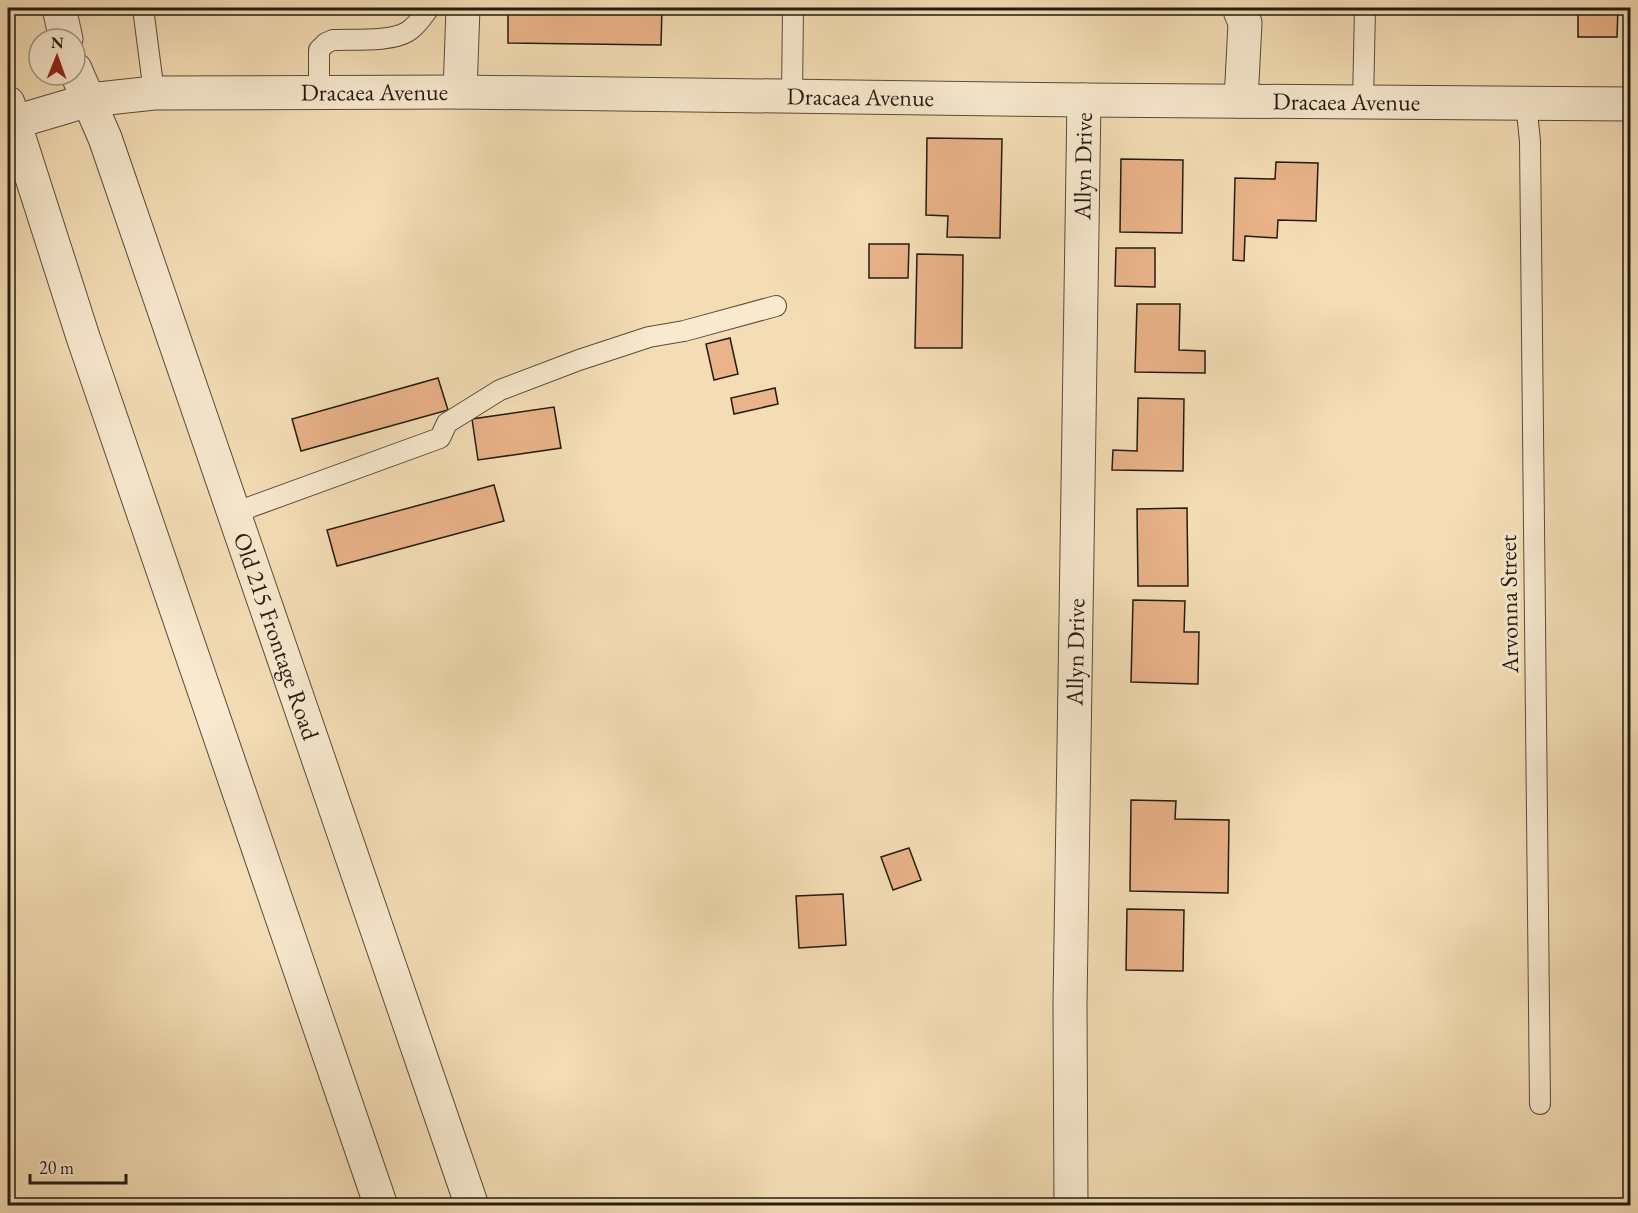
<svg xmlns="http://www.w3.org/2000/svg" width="1638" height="1213" font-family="'EB Garamond',serif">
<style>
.building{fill:#eab389;stroke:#231c13;stroke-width:1.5}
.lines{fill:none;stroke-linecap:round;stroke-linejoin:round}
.service-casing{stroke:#574c3c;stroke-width:22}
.minor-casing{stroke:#574c3c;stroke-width:35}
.tertiary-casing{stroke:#574c3c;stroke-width:35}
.service{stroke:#f8e9cf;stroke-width:20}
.minor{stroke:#f8e9cf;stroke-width:33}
.tertiary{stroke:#f8e9cf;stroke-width:33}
.labels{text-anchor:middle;stroke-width:6;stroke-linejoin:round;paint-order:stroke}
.street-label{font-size:24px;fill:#231c13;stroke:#f8e9cf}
</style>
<rect width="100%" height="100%" fill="#f4ddb5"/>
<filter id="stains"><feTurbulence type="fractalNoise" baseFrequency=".00333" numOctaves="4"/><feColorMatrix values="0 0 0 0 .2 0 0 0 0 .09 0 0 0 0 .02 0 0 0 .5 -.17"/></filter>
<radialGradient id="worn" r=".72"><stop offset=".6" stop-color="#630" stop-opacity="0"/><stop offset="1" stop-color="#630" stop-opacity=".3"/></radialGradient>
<!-- building -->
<path class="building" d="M508,8H662L661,45L508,43Z
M1578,8H1618L1617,37H1578Z
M927,138L1002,139L1000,238L947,237L948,216L926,215Z
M1121,159L1183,160L1182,233L1120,232Z
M1276,162L1318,163L1316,221L1278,220L1277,238L1245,236L1244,261L1233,260L1235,178L1275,179Z
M869,244H909L908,278H869Z
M1116,248H1155V287L1115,286Z
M917,254L963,255L962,348H915Z
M1137,304H1180L1179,350L1205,351V373L1135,372Z
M730,338L738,374L714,380L706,344Z
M438,378L448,410L301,451L292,419Z
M775,388L778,404L734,414L731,398Z
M1138,398L1184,399L1183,471L1112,470L1113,450L1137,451Z
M554,407L561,448L478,460L472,419Z
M494,485L504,521L337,566L327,530Z
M1187,508L1188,586H1138L1137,509Z
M1133,600L1185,601L1184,632H1199L1198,684L1131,682Z
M1131,800L1176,801L1175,819L1229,820L1228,893L1130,891Z
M909,848L921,880L893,890L881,857Z
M843,894L846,945L799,948L796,896Z
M1127,909L1184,910L1183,971L1126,970Z"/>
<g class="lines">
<defs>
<path id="service" d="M143,8L154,93
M319,92V50L326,43L333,40C354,39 390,42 407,32C417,26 423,16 429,8
M792,96L793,8
M1363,102L1365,8
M1526,103L1530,141L1540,1104
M234,513L440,438L447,423L500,390L579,360L649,337L684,331L776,306"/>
<g id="minor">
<path d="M1239,8L1245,23L1241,101"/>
<path d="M460,92L463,8"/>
<path id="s1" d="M1071,1206L1070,1004L1084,100"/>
</g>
<g id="tertiary">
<path d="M59,8L66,39"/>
<path id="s2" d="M75,69L105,138L472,1206"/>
<path d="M8,103L83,337L381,1206"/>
<path id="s3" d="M15,122L89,100L154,93L460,92L1084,100L1630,104"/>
</g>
</defs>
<!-- service casing -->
<use href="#service" class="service-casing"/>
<!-- minor casing -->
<use href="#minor" class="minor-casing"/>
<!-- tertiary casing -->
<use href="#tertiary" class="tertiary-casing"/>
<!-- service -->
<use href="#service" class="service"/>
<!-- minor -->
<use href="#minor" class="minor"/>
<!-- tertiary -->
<use href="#tertiary" class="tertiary"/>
</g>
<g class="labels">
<!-- street labels -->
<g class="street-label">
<text dy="8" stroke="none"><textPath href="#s3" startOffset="363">Dracaea Avenue</textPath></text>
<text dy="8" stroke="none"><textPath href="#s3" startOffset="849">Dracaea Avenue</textPath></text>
<text dy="8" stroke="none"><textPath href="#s3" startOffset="1335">Dracaea Avenue</textPath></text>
<text dy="8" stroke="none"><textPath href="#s1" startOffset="1040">Allyn Drive</textPath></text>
<text transform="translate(1509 604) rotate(-91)" y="8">Arvonna Street</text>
<text dy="8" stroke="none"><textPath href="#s2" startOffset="602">Old 215 Frontage Road</textPath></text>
<text dy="8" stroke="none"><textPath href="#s1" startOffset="554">Allyn Drive</textPath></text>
</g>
</g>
<!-- margin -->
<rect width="1638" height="1213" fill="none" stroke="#f4ddb5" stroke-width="30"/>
<rect x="9" y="9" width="1620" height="1195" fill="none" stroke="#231c13" stroke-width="3"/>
<rect x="15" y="15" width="1608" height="1183" fill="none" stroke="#231c13" stroke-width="1.5"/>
<!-- north arrow -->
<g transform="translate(57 57) rotate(1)"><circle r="28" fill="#f8e9cf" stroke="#a39784" stroke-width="1.5"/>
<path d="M0-4.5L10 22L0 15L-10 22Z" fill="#8f2418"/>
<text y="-9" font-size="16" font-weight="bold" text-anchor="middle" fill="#231c13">N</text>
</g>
<!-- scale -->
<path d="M30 1174v9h96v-9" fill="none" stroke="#231c13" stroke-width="3"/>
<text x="39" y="1174" font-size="18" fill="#231c13" stroke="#f8e9cf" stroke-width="4.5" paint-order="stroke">20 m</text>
<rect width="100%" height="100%" filter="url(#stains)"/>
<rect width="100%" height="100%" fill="url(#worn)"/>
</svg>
